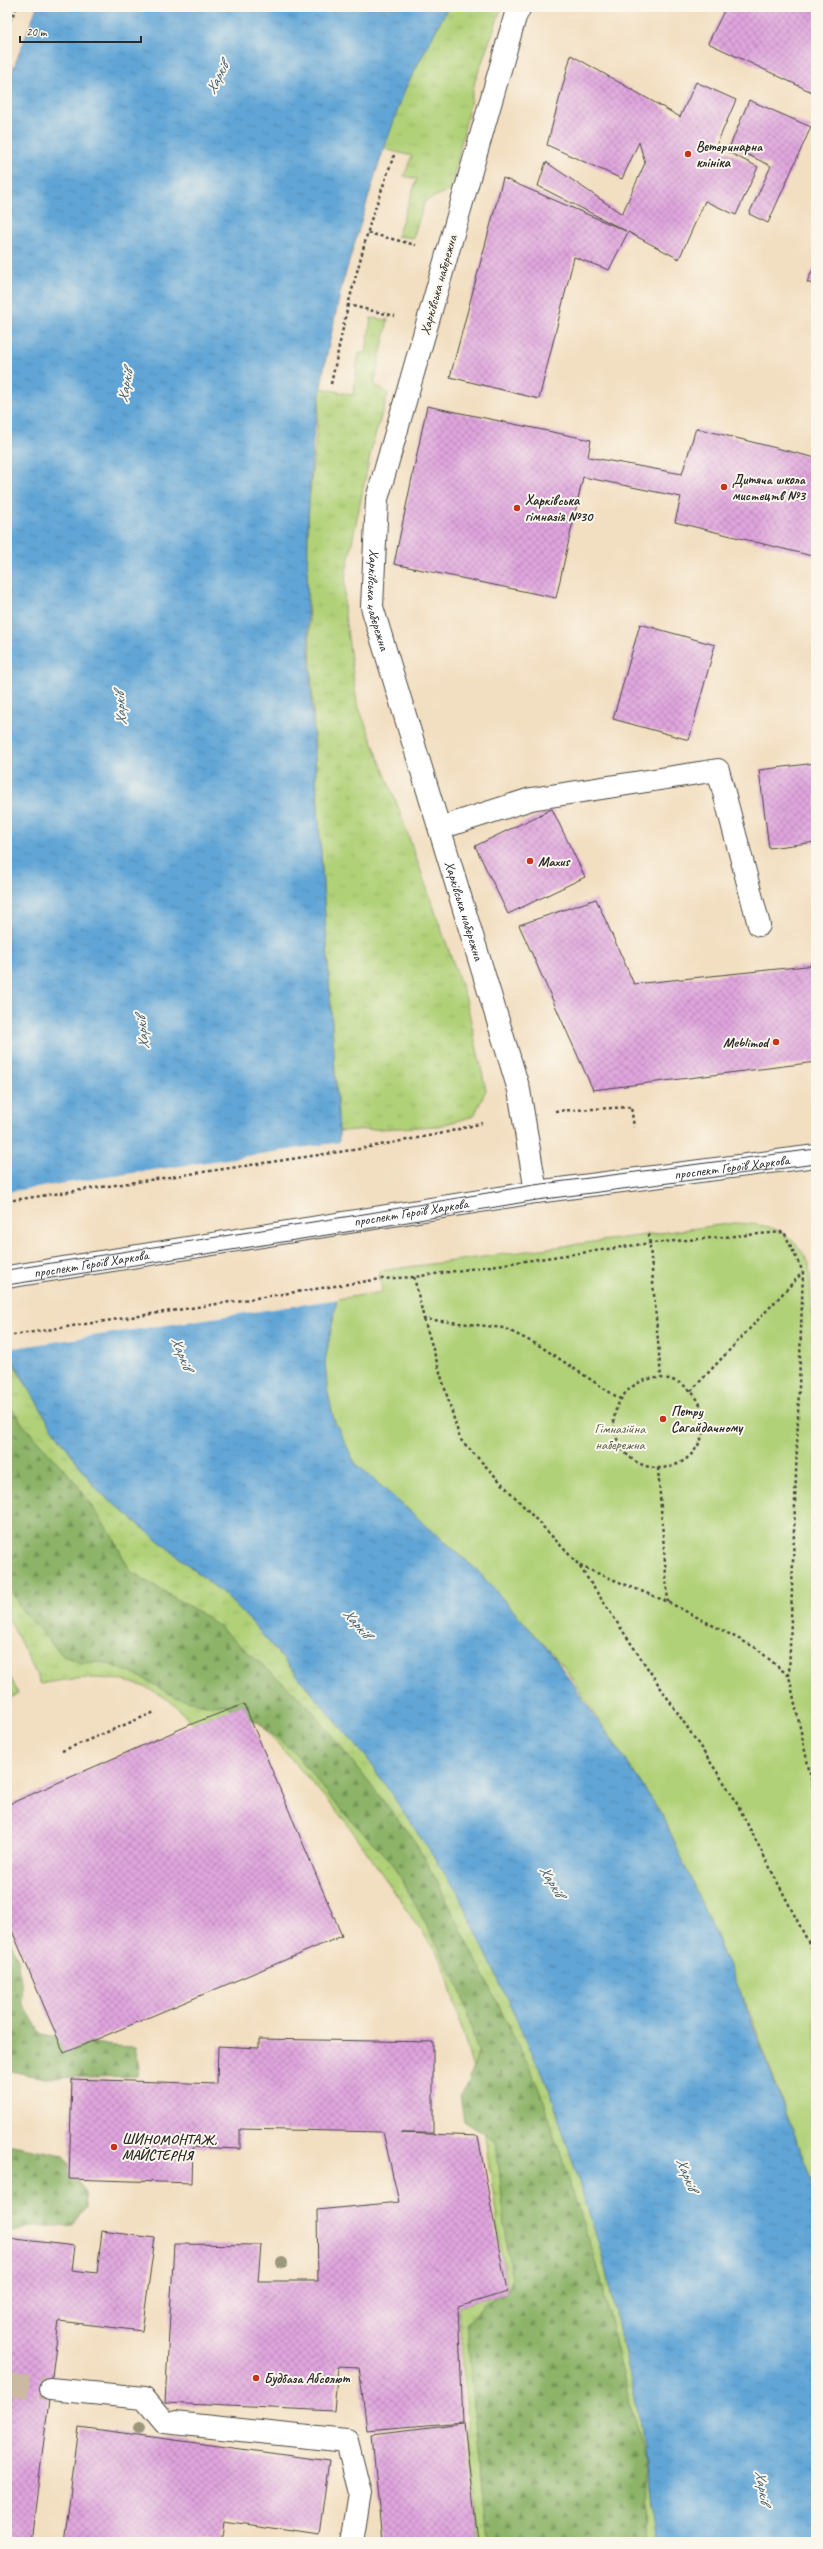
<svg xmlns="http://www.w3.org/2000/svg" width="823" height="2549" font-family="Caveat,sans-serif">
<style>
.grass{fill:url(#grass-tufts);stroke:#6e7e52}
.forest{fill:url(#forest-firs);stroke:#5c6f4a}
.park{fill:#b1d178;stroke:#6e7e52}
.water{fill:url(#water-ripples);stroke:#466880}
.pier{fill:#f2dec0}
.building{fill:url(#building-cross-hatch)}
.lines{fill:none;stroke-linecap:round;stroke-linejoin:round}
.minor-tunnel{stroke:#cabaa2;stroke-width:22;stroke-dasharray:22 11;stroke-linecap:butt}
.minor-casing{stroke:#494641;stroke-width:24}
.major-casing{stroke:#494641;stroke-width:24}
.path{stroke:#494641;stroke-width:2.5;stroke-dasharray:3 3;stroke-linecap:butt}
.minor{stroke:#fff;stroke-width:22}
.major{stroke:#fff;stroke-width:22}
.tram{stroke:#2b2b2b;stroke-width:1}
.tree{fill:#9b977b}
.poi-dot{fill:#c8321e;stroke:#fbf7ec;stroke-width:1.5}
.labels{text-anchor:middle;stroke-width:4;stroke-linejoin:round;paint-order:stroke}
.poi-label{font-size:14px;font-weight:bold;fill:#2b2b2b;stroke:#fbf7ec;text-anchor:start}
.street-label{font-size:14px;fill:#2b2b2b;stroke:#fbf7ec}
.park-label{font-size:14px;fill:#535d42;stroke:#fbf7ec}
.water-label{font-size:15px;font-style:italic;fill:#415c6f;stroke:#fbf7ec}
</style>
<defs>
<pattern id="grass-tufts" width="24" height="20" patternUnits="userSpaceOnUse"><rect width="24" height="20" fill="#b1d178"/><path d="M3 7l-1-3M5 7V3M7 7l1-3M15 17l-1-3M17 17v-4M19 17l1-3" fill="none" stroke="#98b468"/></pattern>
<pattern id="forest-firs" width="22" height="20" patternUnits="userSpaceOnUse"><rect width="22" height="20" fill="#8cb368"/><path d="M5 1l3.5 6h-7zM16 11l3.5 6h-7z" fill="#739256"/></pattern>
<pattern id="water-ripples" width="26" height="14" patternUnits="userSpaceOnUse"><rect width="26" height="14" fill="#61a5d6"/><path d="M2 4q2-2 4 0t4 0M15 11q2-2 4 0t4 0" fill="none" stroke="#5087ae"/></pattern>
<pattern id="building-cross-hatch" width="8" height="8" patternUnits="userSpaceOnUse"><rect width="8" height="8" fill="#e0a5de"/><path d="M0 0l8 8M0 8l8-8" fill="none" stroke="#b687b4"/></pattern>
</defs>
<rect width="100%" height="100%" fill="#fbf7ec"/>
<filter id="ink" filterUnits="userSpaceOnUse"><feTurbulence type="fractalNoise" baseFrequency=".025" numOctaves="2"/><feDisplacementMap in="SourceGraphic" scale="8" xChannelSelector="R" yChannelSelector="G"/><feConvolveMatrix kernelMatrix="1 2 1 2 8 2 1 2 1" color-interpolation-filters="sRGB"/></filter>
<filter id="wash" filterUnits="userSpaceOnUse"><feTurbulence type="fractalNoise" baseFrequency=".012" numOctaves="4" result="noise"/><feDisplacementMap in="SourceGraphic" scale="16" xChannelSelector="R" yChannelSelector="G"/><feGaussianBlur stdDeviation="0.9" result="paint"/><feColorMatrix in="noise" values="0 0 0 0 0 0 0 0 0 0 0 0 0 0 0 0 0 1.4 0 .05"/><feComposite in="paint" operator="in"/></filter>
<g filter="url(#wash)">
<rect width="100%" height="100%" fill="#f2dec0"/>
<!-- grass -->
<path class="grass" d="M448,7H502L475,81L451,189L425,201L413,238L397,236L417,179L404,176L412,156L384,149L405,89Z
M371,318L388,320L374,384L388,393L372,446L346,572L344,608L357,703L400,812L466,999L486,1090L474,1116L438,1126L339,1131L317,791L307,576L309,502L321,388L353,395L359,353H366Z
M7,1355L97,1490L226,1596L255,1626L367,1758L458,1893L551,2094L601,2251L638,2411L655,2542H478L458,2307L507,2292L478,2087L443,1962L346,1822L244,1705L194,1723C185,1719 180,1708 171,1702C133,1673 85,1675 41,1684L7,1615Z
M7,1670L18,1693L7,1700Z"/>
<!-- forest -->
<path class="forest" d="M7,1402L25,1427L72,1478L113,1537L130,1571L210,1619L307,1704L414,1840L439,1885L540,2089L598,2271L645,2465L644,2542H488L466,2324L487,2302L507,2292L511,2279L496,2142L464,2121L460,2095L468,2084L478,2053L460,1988L393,1863L340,1809L295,1753L259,1723L223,1704L206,1705L175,1697L141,1677L103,1662L81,1663L63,1656L21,1609L7,1584Z
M7,1934L16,1954L21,1981L22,2002L41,2034L112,2046L135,2047L139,2067L137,2076L44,2078L7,2070Z
M7,2144L63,2155L85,2193L86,2207L74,2225L31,2227L7,2232Z"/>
<!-- park -->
<path class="park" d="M734,1223C772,1225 789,1228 809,1263L816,1379V2193L751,2016L662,1815L564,1667L477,1570L355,1463L334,1420L327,1388L325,1361L337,1299L382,1292L379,1271Z"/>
<!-- water -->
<path class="water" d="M37,7H448L405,89L377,169L342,285L325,363L313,438L308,515L307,609L314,750L339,1131L337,1299L325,1361L327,1388L334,1420L355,1463L477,1570L552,1654L630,1767L664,1818L740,1991L816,2192V2542H655L638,2411L601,2251L551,2094L458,1893L367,1758L255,1626L226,1596L97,1490L49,1423L7,1351V85Z"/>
<!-- pier -->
<path class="pier" d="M341,1142L339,1299L7,1349V1192Z"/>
<g id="blocks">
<!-- building -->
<path class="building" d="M726,7H816V94L708,43Z
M571,55L680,117L696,82L736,100L716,146L758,167L736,215L705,201L679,259L628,232L609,270L574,257L539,399L450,377L503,178L626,231L538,186L546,162L622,214L645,163L639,142L622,179L547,145Z
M749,100L811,127L768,223L749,214L771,166L730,146Z
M816,263V286L807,282Z
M427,406L591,440L588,457L682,474L696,428L816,458V557L675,522L681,497L583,477L556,598L394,564Z
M640,624L715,645L689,740L613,719Z
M816,763V842L769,848L759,770Z
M552,809L585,877L508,914L475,846Z
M596,899L634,984L816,965V1062L593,1090L519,925Z
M244,1704L342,1936L64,2053L7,1919V1805L194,1723Z
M259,2039L433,2042V2133H401L478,2136L507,2292L458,2307L463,2422L367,2430L359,2367L338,2366L334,2411L165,2403L174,2244L261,2245L258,2281H318L317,2210L399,2202L383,2132L240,2129V2149L193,2147L192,2183L69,2179L72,2079L217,2084L218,2046L259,2048Z
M102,2231L155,2238L142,2331L59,2321L31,2542H7V2238L75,2246L72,2270L97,2273Z
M464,2423L478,2542H382L372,2434Z
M79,2427L329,2461L319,2535L224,2521L221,2542H64Z"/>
</g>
</g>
<g filter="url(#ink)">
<use href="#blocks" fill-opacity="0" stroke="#494641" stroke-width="1"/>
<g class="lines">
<!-- minor-tunnel -->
<path class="minor-tunnel" d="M7,2385L50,2389"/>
<defs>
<g id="minor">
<path id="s1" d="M520,7L515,17L377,499L372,607L519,1090L536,1192"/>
<path d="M440,828L531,799L718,770L759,925"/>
<path d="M50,2389L144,2398L164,2422L347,2441L360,2493L352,2542"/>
</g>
<g id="major">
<path id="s2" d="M7,1277L536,1192L816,1156"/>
</g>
</defs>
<!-- minor casing -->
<use href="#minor" class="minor-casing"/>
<!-- major casing -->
<use href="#major" class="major-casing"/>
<!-- path -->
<path class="path" d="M7,26L17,7
M394,155L371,220L348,305L395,316
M368,233L416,245
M331,384L348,305
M555,1111L631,1107L634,1127
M7,1201L359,1149L444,1133L482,1123
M649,1234L661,1378
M414,1277L424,1319L504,1328L540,1346L620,1399
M424,1319L460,1439L580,1566L668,1602L756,1648L789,1676L816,1802
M7,1336L381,1279L414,1277L650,1243L784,1232L803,1272L789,1676
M614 1423a45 45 0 1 1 90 0a45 45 0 1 1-90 0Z
M691,1391L803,1272
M658,1468L668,1602
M580,1567L733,1796L816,1957
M62,1751L155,1712"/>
<!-- minor -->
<use href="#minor" class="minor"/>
<!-- major -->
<use href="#major" class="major"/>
<!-- tram -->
<path class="tram" d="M7,1270L370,1213L534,1185L816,1149
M7,1285L372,1228L537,1200L816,1164"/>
</g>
<!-- trees -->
<g class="tree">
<circle cx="282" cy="2263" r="6"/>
<circle cx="139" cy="2428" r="6"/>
</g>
</g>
<!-- markers -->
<g class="poi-dot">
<circle cx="688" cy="154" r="4"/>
<circle cx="724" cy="487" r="4"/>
<circle cx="517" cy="508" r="4"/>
<circle cx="530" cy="861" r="4"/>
<circle cx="776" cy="1042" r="4"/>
<circle cx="663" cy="1419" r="4"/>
<circle cx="114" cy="2147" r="4"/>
<circle cx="256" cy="2378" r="4"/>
</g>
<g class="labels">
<!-- poi labels -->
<g class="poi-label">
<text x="696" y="151">Ветеринарна<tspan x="696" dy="16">клініка</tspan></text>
<text x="732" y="484">Дитяча школа<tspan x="732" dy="16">мистецтв №3</tspan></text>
<text x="525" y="505">Харківська<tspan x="525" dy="16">гімназія №30</tspan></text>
<text x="538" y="866">Maxus</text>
<text x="768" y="1047" text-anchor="end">Meblimod</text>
<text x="671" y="1416">Петру<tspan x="671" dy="16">Сагайдачному</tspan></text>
<text x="122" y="2144">ШИНОМОНТАЖ,<tspan x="122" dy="16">МАЙСТЕРНЯ</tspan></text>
<text x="264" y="2383">Будбаза Абсолют</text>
</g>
<!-- street labels -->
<g class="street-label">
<text transform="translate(438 285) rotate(-74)" y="5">Харківська набережна</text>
<text dy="5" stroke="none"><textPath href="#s1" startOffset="614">Харківська набережна</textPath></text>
<text dy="5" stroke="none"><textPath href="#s1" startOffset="938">Харківська набережна</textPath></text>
<text dy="5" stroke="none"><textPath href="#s2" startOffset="733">проспект Героїв Харкова</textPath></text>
<text dy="5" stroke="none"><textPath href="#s2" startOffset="409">проспект Героїв Харкова</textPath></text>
<text dy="5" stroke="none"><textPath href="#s2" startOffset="85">проспект Героїв Харкова</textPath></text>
</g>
<!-- park labels -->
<g class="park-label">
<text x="620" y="1433">Гімназійна<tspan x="620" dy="16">набережна</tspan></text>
</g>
<!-- water labels -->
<g class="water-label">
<text transform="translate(217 78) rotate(-63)" y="5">Харків</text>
<text transform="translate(125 386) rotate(-80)" y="5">Харків</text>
<text transform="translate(120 709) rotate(-94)" y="5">Харків</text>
<text transform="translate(142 1033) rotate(-96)" y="5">Харків</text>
<text transform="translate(182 1353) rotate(68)" y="5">Харків</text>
<text transform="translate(357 1623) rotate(49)" y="5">Харків</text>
<text transform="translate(552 1881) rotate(59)" y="5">Харків</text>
<text transform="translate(687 2174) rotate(68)" y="5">Харків</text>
<text transform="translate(763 2487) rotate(81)" y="5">Харків</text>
</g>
</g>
<!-- margin -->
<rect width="823" height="2549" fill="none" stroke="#fbf7ec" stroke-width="24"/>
<!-- scale -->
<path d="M20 36v6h121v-6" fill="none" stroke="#2b2b2b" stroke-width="2"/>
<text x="26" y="36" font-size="12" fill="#2b2b2b" stroke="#fbf7ec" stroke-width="3" paint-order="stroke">20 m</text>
</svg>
